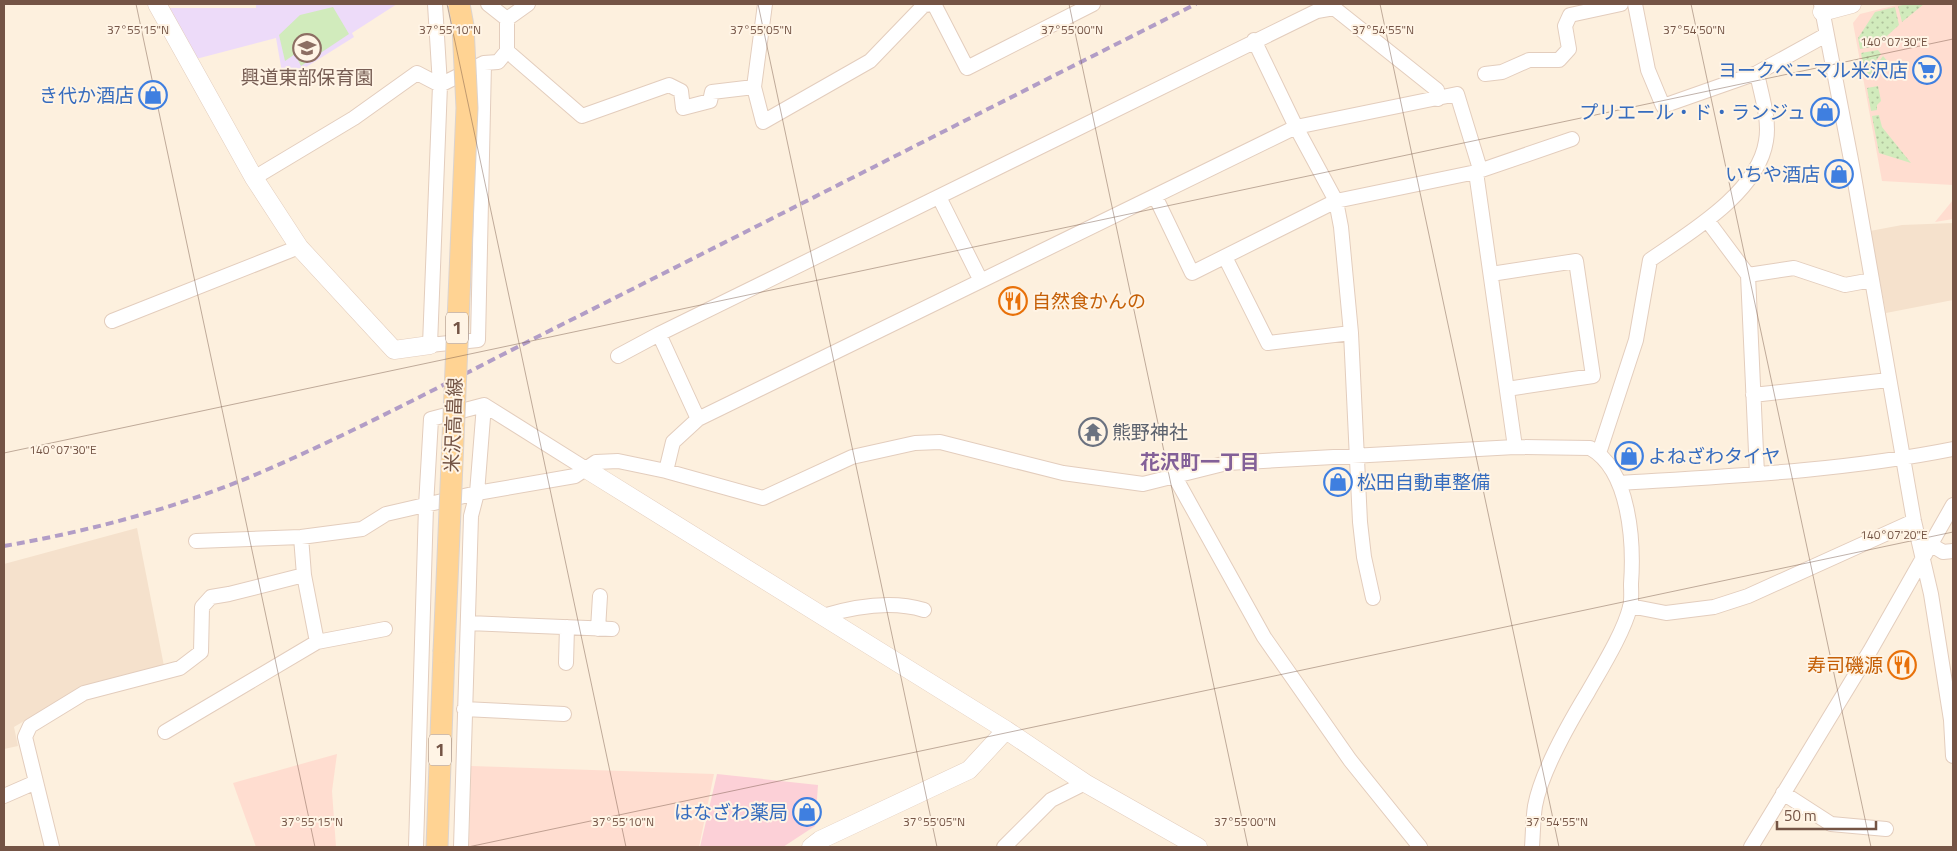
<svg xmlns="http://www.w3.org/2000/svg" width="1957" height="851" font-family="'Titillium Web','Noto Sans JP',sans-serif">
<style>
.residential{fill:#f5e1cc}
.commercial{fill:#ffddd0}
.education{fill:#eddbf9}
.medical{fill:#fcd0d7}
.grass{fill:url(#grass-dots)}
.pitch{fill:#d1ebbc}
.lines{fill:none;stroke-linecap:round;stroke-linejoin:round}
.minor-casing{stroke:#e3cdbd;stroke-width:16}
.tertiary-casing{stroke:#e3cdbd;stroke-width:19}
.primary-casing{stroke:#dbd3cf;stroke-width:23}
.minor{stroke:#fff;stroke-width:14}
.tertiary{stroke:#fff;stroke-width:18}
.primary{stroke:#ffd393;stroke-width:21}
.rail{stroke:#b29dc6;stroke-width:4;stroke-dasharray:8 5;stroke-linecap:butt}
.primary-bridge-casing{stroke:#dbd3cf;stroke-width:23;stroke-linecap:butt}
.primary-bridge{stroke:#ffd393;stroke-width:21}
.ticks{fill:none;stroke:#745445;stroke-width:1;stroke-opacity:0.45}
.labels{text-anchor:middle;stroke-width:4;stroke-linejoin:round;paint-order:stroke}
.shield{fill:#fff4e5;stroke:#9e8475;stroke-width:1}
.shield-label{font-size:18px;font-weight:bold;fill:#745445}
.shop-label{font-size:19px;fill:#366cbe;stroke:#fff4e5;text-anchor:end}
.education-label{font-size:19px;fill:#785e54;stroke:#fff4e5}
.food-label{font-size:19px;fill:#c56008;stroke:#fff4e5;text-anchor:start}
.street-label{font-size:19px;fill:#745445;stroke:#fff4e5}
.worship-label{font-size:19px;fill:#5b616d;stroke:#fff4e5;text-anchor:start}
.neighbourhood-label{font-size:20px;font-weight:bold;fill:#836098;stroke:#fff4e5}
.ticks-label{font-size:12px;text-anchor:middle;fill:#745445;stroke:#fff4e5;stroke-width:4;stroke-linejoin:round;paint-order:stroke}
</style>
<defs>
<pattern id="grass-dots" width="8" height="8" patternUnits="userSpaceOnUse" patternTransform="scale(1.25)"><rect width="8" height="8" fill="#d1ebbc"/><path d="M2 2h.1M6 6h.1" fill="none" stroke="#aec19b" stroke-width="1.8" stroke-linecap="round"/></pattern>
</defs>
<rect width="100%" height="100%" fill="#fdf0de"/>
<!-- residential -->
<path class="residential" d="M1953,223V300L1886,313L1870,231L1902,225Z
M137,528L164,666L83,686L14,727L18,746L4,749V564Z"/>
<!-- commercial -->
<path class="commercial" d="M1901,4H1953V185L1882,181L1853,23L1860,14Z
M1953,200V219L1935,222Z
M337,754L332,791L336,847H256L233,783Z
M471,766L714,774L699,847H469Z"/>
<!-- education -->
<path class="education" d="M256,4H397L352,33L354,37L295,74L283,78L276,38L196,59L167,8H256Z"/>
<!-- medical -->
<path class="medical" d="M717,774L818,785L815,826L783,847H700Z"/>
<!-- grass -->
<path class="grass" d="M1907,4H1924L1902,22L1898,6Z
M1895,7L1899,25L1876,46L1860,49L1858,38L1875,12Z
M1878,50L1881,54L1874,63L1876,74L1865,76L1861,53Z
M1883,56L1897,72L1894,74L1891,70L1878,73L1877,64Z
M1878,86L1881,101L1877,105V110L1871,111L1867,88Z
M1879,115L1882,127L1911,163L1879,153L1872,116Z"/>
<!-- pitch -->
<path class="pitch" d="M333,7L349,34L301,66L295,54L285,61L279,35L300,15Z"/>
<g class="lines">
<defs>
<path id="minor" d="M435,4L440,85L430,345L478,340L484,63
M488,4L507,19
M765,4L754,87L763,122L870,61L924,5L933,4
M934,4L967,68L1093,4
M1635,4L1648,70L1663,106L1757,73L1826,35
M1821,4L1852,165L1914,521L1931,594L1951,720L1953,756
M507,19L528,4
M1254,40L1296,127L1336,201L1341,227L1351,333L1360,522L1364,557L1373,598
M507,51L582,116L669,85L681,91L683,108L710,101L712,92L754,87
M1485,74L1502,72L1529,60H1559L1569,49L1565,26L1570,15L1621,4
M1476,172L1515,447
M254,178L354,118L417,73L440,85L484,63L498,62L507,51V19
M1155,196L1192,273L1336,201L1476,172L1572,139
M939,197L980,279
M1707,220L1748,275L1757,474
M1225,257L1268,343L1351,333
M1491,274L1576,261L1593,376L1507,389
M1748,275L1794,268L1845,285L1872,280
M112,321L299,247
M618,356L659,334
M1753,395L1889,380
M698,419L659,334L1317,11L1334,8L1437,90L1438,99
M1599,453L1636,340L1650,260C1689,233 1758,193 1766,141C1770,119 1761,95 1757,73
M666,471L673,442L698,419L1296,127L1457,94L1480,169
M1175,477L1264,637L1350,760L1420,847
M1620,483C1731,476 1843,471 1953,449
M196,541L301,537L362,529L386,514L477,493L484,405
M1930,544L1943,552L1953,551
M1630,606L1666,613L1714,607L1748,596L1914,521
M823,616C856,606 891,600 924,610
M468,623L612,629
M598,629L600,596
M317,642L385,629
M566,663L567,627
M464,709L564,714
M165,732L317,642L304,575L301,537
M1783,793L1831,824L1886,829
M4,796L36,782
M52,847L25,737L30,726L84,693L180,668L201,652L202,607L211,597L229,594L304,575
M416,847L426,506L431,419L484,405L586,469
M461,847L471,516L477,493L575,476L596,462L618,461L666,471L763,498L852,457L915,443L940,442L1063,473L1143,484L1227,463L1515,447L1590,448C1630,470 1634,543 1631,584C1631,591 1632,600 1630,607C1624,632 1601,669 1588,692C1571,720 1541,773 1535,806C1533,819 1533,833 1532,847
M1004,847L1051,800L1085,783
M1751,847L1870,651L1953,505"/>
<path id="tertiary" d="M157,4L254,178L299,247L394,350L430,345
M1822,12L1852,4
M586,469L1006,730L1085,783L1198,847
M811,847L820,840L969,770L1006,730"/>
<path id="primary" d="M437,847L444,652"/>
</defs>
<!-- minor casing -->
<use href="#minor" class="minor-casing"/>
<!-- tertiary casing -->
<use href="#tertiary" class="tertiary-casing"/>
<!-- primary casing -->
<use href="#primary" class="primary-casing"/>
<!-- minor -->
<use href="#minor" class="minor"/>
<!-- tertiary -->
<use href="#tertiary" class="tertiary"/>
<!-- primary -->
<use href="#primary" class="primary"/>
<!-- rail -->
<path class="rail" d="M4,546C90,531 177,508 257,474C362,429 463,374 565,323C776,217 985,110 1196,4"/>
<defs>
<path id="primary-bridge" d="M444,652L467,108L463,26L459,4"/>
</defs>
<!-- primary-bridge casing -->
<use href="#primary-bridge" class="primary-bridge-casing"/>
<!-- primary-bridge -->
<use href="#primary-bridge" class="primary-bridge"/>
</g>
<!-- ticks -->
<path class="ticks" d="M136,4L315,847M447,4L626,847M758,4L937,847M1069,4L1248,847M1380,4L1559,847M1691,4L1871,847M4,453L1953,39M468,847L1953,532"/>
<!-- icons -->
<defs>
<symbol id="school-ring" viewBox="-11 -11 22 22"><circle r="9.5" fill="#fff4e5" stroke="#8d6e63" stroke-width="1.5"/><path d="M0-5L7-2L0 1L-7-2ZM-4 1L0 2.5L4 1V4Q0 6-4 4Z" fill="#8d6e63"/></symbol>
<symbol id="supermarket-ring" viewBox="-11 -11 22 22"><circle r="9.5" fill="#fff4e5" stroke="#3f7fe0" stroke-width="1.5"/><path d="M-6-5.5h2.5l.6 2H6L4.5 2H-2.5L-4.4-4H-6ZM-1.5 3.2a1.3 1.3 0 1 0 .1 0ZM3 3.2a1.3 1.3 0 1 0 .1 0Z" fill="#3f7fe0"/></symbol>
<symbol id="shop-ring" viewBox="-11 -11 22 22"><circle r="9.5" fill="#fff4e5" stroke="#3f7fe0" stroke-width="1.5"/><path d="M-5-2.5h2.3a2.7 3.5 0 0 1 5.4 0H5L5.5 6h-11ZM-1.5-2.5h3a1.5 2.3 0 0 0-3 0Z" fill="#3f7fe0"/></symbol>
<symbol id="restaurant-ring" viewBox="-11 -11 22 22"><circle r="9.5" fill="#fff4e5" stroke="#e8710a" stroke-width="1.5"/><path d="M-5-6h1v4h1v-4h1v4h1v-4h1v5L-1.5 .5V6h-2V.5L-5-1ZM5-6V6H3V1.5H1.5Q1.5-4 5-6Z" fill="#e8710a"/></symbol>
<symbol id="temple-ring" viewBox="-11 -11 22 22"><circle r="9.5" fill="#fff4e5" stroke="#6b7280" stroke-width="1.5"/><path d="M0-6L5-2H3V0L6.5 2.5H4V6H1.5V3h-3V6H-4V2.5H-6.5L-3 0V-2H-5Z" fill="#6b7280"/></symbol>
</defs>
<g fill-rule="evenodd">
<use href="#school-ring" x="291" y="32" width="32" height="32"/>
<use href="#supermarket-ring" x="1911" y="54" width="32" height="32"/>
<use href="#shop-ring" x="137" y="79" width="32" height="32"/>
<use href="#shop-ring" x="1809" y="96" width="32" height="32"/>
<use href="#shop-ring" x="1823" y="158" width="32" height="32"/>
<use href="#restaurant-ring" x="997" y="285" width="32" height="32"/>
<use href="#temple-ring" x="1077" y="416" width="32" height="32"/>
<use href="#shop-ring" x="1613" y="440" width="32" height="32"/>
<use href="#shop-ring" x="1322" y="466" width="32" height="32"/>
<use href="#restaurant-ring" x="1886" y="649" width="32" height="32"/>
<use href="#shop-ring" x="791" y="796" width="32" height="32"/>
</g>
<g class="labels">
<!-- shield labels -->
<g class="shield">
<rect x="446" y="312.5" width="22" height="31" rx="4"/>
<rect x="429" y="734.5" width="22" height="31" rx="4"/>
</g>
<g class="shield-label">
<text x="457" y="334">1</text>
<text x="440" y="756">1</text>
</g>
<!-- shop labels -->
<g class="shop-label">
<text x="1908" y="77">ヨークベニマル米沢店</text>
<text x="134" y="102">き代か酒店</text>
<text x="1806" y="119">プリエール・ド・ランジュ</text>
<text x="1820" y="181">いちや酒店</text>
<text x="1648" y="463" text-anchor="start">よねざわタイヤ</text>
<text x="1357" y="489" text-anchor="start">松田自動車整備</text>
<text x="788" y="819">はなざわ薬局</text>
</g>
<!-- education labels -->
<g class="education-label">
<text x="307" y="84">興道東部保育園</text>
</g>
<!-- food labels -->
<g class="food-label">
<text x="1032" y="308">自然食かんの</text>
<text x="1883" y="672" text-anchor="end">寿司磯源</text>
</g>
<!-- street labels -->
<g class="street-label">
<text transform="translate(453 425) rotate(-88)" y="7">米沢高畠線</text>
</g>
<!-- worship labels -->
<g class="worship-label">
<text x="1112" y="439">熊野神社</text>
</g>
<!-- neighbourhood labels -->
<g class="neighbourhood-label">
<text x="1200" y="469">花沢町一丁目</text>
</g>
</g>
<g class="ticks-label">
<text x="138" y="34">37°55'15"N</text>
<text x="450" y="34">37°55'10"N</text>
<text x="761" y="34">37°55'05"N</text>
<text x="1072" y="34">37°55'00"N</text>
<text x="1383" y="34">37°54'55"N</text>
<text x="1694" y="34">37°54'50"N</text>
<text x="1894" y="46">140°07'30"E</text>
<text x="63" y="454">140°07'30"E</text>
<text x="1894" y="539">140°07'20"E</text>
<text x="312" y="826">37°55'15"N</text>
<text x="623" y="826">37°55'10"N</text>
<text x="934" y="826">37°55'05"N</text>
<text x="1245" y="826">37°55'00"N</text>
<text x="1557" y="826">37°54'55"N</text>
</g>
<!-- border -->
<rect width="1957" height="851" fill="none" stroke="#745445" stroke-width="10"/>
<!-- scale -->
<path d="M1777 821v8h99v-8" fill="none" stroke="#745445" stroke-width="2.5"/>
<text x="1784" y="821" font-size="15" fill="#745445" stroke="#fff4e5" stroke-width="4" paint-order="stroke">50 m</text>
</svg>
